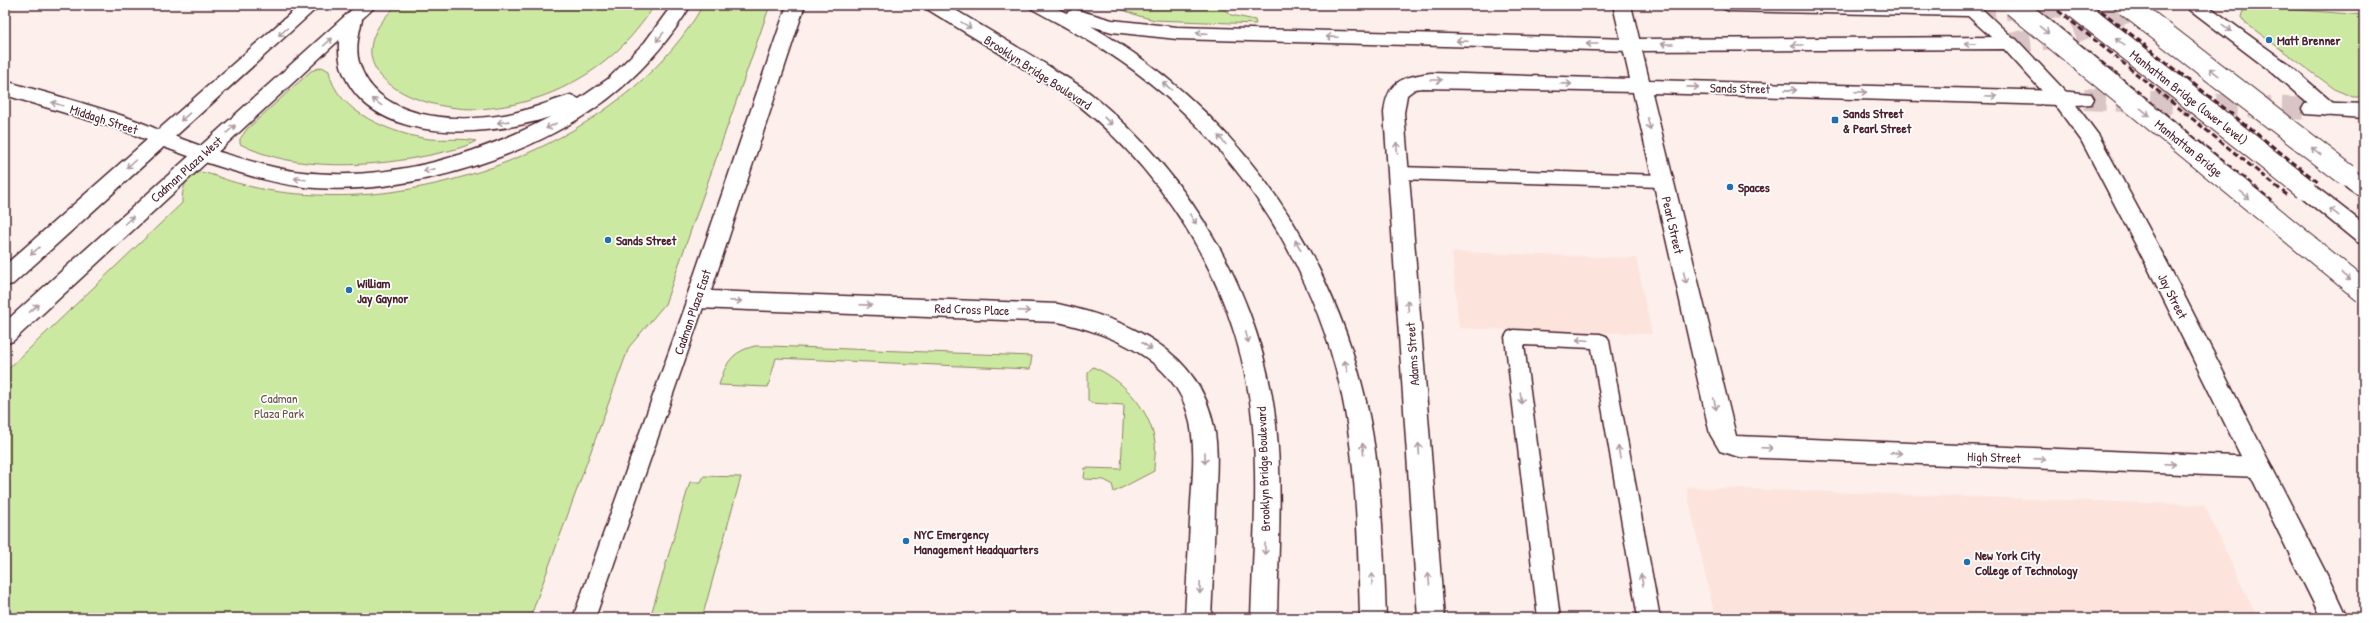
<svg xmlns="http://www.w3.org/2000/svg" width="2369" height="623" font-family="'Patrick Hand',sans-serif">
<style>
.built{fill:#fce4dd}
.green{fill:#cce9a1;stroke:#8b8466}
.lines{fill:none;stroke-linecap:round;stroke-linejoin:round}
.street-tunnel{stroke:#d9c5c5;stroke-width:22;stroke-dasharray:22 11;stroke-linecap:butt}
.secondary-tunnel{stroke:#d9c5c5;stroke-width:22;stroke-dasharray:22 11;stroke-linecap:butt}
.primary-tunnel{stroke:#d9c5c5;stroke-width:22;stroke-dasharray:22 11;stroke-linecap:butt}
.lane-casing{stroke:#4a1f2b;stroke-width:3}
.street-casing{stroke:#4a1f2b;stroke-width:3}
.secondary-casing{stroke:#4a1f2b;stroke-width:3}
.primary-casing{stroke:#4a1f2b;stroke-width:3}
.highway-casing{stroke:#4a1f2b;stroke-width:3}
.lane{fill:#fff;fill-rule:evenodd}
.street{fill:#fff;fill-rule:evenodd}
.secondary{fill:#fff;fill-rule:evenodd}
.primary{fill:#fff;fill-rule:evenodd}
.highway{fill:#fff;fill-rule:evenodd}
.rail{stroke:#4a1f2b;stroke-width:3;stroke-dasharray:6 3;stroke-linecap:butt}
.secondary-bridge-casing{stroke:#4a1f2b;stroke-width:24;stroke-linecap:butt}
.primary-bridge-casing{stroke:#4a1f2b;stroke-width:24;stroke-linecap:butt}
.secondary-bridge{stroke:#fff;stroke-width:22}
.primary-bridge{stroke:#fff;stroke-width:22}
.oneway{stroke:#ae9aa0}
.poi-dot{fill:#1f6fb2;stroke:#fff;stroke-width:1.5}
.labels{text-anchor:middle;stroke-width:3.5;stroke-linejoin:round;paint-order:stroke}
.poi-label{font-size:13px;font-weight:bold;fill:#4a1f2b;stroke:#fff;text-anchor:start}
.street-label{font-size:13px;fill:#4a1f2b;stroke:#fff}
.park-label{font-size:13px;fill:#6a5248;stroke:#fff}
</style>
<rect width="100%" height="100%" fill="#fdefeb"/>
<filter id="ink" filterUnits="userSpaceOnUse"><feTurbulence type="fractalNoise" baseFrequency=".025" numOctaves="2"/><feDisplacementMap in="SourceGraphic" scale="8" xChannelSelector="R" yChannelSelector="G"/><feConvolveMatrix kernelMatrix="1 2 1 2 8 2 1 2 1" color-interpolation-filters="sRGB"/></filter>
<g filter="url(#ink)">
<!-- built -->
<path class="built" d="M1452,252L1636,258L1652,334L1459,328Z
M1686,487L2204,505L2257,618H1715Z"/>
<!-- green -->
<path class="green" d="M397,5H655C630,42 607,65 566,86C535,102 492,112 457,108C397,102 334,63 397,5Z
M703,5H770L665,304L629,347L530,618H5V372L182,203C182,188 185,177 200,172C214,174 227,181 241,184C265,191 291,194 316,195C454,203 633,130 703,5Z
M1110,5H1218L1231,15L1255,20L1256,24L1155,20L1139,16Z
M2261,7L2364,15V97H2353L2336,90L2244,22L2241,17L2243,11Z
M322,67L329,71C335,112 395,135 430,139C444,140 464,138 476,141C464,148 448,151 435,154C376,167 296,173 240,144V139L247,129L311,71Z
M755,346H770L1032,356L1030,369L776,358L768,387L719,385C726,363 731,352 755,346Z
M1093,367C1122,379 1147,406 1154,437C1157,448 1154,460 1154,471L1114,492L1112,484L1104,480L1084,479L1085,468L1121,469L1124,405L1091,403L1088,400V372Z
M704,476L741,477L702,618H650L690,482H701Z"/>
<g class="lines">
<!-- street-tunnel -->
<path class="street-tunnel" d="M1973,10L2140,5"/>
<!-- secondary-tunnel -->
<path class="secondary-tunnel" d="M2009,43L2061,37L2145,5"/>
<!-- primary-tunnel -->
<path class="primary-tunnel" d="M2084,99L2312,109"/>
<defs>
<path id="lane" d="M1398,167L1662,175L1668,177L1670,181L1668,185L1662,187L1398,179L1392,177L1390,173L1392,169Z
M697,292L703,294L706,299L595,618H573L688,299L691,294Z
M1514,330L1600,334L1606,336L1609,341L1660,618H1638L1592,348L1524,345L1560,618H1538L1505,337L1508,332Z"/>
<path id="street" d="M787,5H805L711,291L1058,304C1126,319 1200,350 1214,427C1219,453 1216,480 1215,506C1214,543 1213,581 1211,618H1185C1187,579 1189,541 1191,502C1193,473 1196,443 1188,414C1173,358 1109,333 1058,322L697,308L689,305L686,299Z
M1613,5H1631L1649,80L2060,91L2067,93L2070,98L2067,103L2060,105L1652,93L1736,436L2260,457L2268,460L2272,467L2268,474L2260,477L1739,457L1720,451L1710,434L1633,92L1422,88L1415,89L1407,95L1404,113L1444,618H1418L1384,113C1387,81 1402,77 1431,73L1630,79Z
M1721,5H1978L2018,43L2016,47L2009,49L2002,47L1968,16L1730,11L1724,9Z
M5,81C31,89 160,122 170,138L167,143L160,145L122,130L5,95Z"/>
<path id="secondary" d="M2186,5H2207L2287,63L2334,104L2337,109L2334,114L2327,116L2320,114L2273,73L2189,9Z
M2009,37L2016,39L2067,93L2070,98L2067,103L2060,105L2053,103L2004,49L1631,51L1624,49L1622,45L1624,41L1631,39Z
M160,131L209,149L212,154L209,159L202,161L153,143L150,138L153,133Z
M2347,168L2354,170L2364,178V197C2353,193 2342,185 2337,175L2340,170Z"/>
<path id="primary" d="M300,5H320L13,284L5,286V265Z
M357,5H377L13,341L5,344V322Z
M2060,91L2091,94L2094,99L2091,104L2076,105L2099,136L2168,264L2327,575L2347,618H2321L2149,270L2081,140L2050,98L2053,93Z
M2312,102L2364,104V118L2305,114L2302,109L2305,104Z
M2304,180L2311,183L2364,224V244L2357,242L2297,193L2294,188L2297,183Z"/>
<path id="highway" d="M672,5H691C672,36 649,64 621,88C546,153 414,195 315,188C274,185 234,171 195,159L192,154L195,149L202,147C235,156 268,168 302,172C387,182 476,156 550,117C488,137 373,147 343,72C337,55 337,32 347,16L353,14L359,16L362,20C359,33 355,49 359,62C375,120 455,123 504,115C527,111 548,102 571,95L579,99L608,79L645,42Z
M924,5H947C980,25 1014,45 1047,65C1062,75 1077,83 1091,94C1192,177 1262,295 1276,425C1283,489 1278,554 1277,618H1251C1253,554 1258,490 1253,427C1242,300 1175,182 1076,103C1062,92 1047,83 1032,74C998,51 962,31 927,9Z
M1029,5H1052L1066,13L1074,9L1112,20L1177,27L1631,39L1638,41L1640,45L1638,49L1631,51L1177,39L1112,32L1091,26C1227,104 1323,234 1362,385C1382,461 1383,540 1386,618H1360C1358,541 1357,462 1340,386C1312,266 1242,155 1145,79C1110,51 1071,30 1032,9Z"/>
</defs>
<!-- lane casing -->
<use href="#lane" class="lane-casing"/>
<!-- street casing -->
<use href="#street" class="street-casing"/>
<!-- secondary casing -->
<use href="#secondary" class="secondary-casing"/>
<!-- primary casing -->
<use href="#primary" class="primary-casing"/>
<!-- highway casing -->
<use href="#highway" class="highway-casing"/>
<!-- lane -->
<use href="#lane" class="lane"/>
<!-- street -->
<use href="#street" class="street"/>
<!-- secondary -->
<use href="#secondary" class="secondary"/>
<!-- primary -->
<use href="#primary" class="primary"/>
<!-- highway -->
<use href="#highway" class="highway"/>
<!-- rail -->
<path class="rail" d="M2031,5L2272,201
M2051,5L2287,195
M2094,5L2319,183
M2112,5L2334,177"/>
<defs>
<path id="secondary-bridge" d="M2127,5L2347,175"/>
<path id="primary-bridge" d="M2014,5L2364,292
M2073,5L2304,188"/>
</defs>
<!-- secondary-bridge casing -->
<use href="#secondary-bridge" class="secondary-bridge-casing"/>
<!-- primary-bridge casing -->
<use href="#primary-bridge" class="primary-bridge-casing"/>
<!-- secondary-bridge -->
<use href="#secondary-bridge" class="secondary-bridge"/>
<!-- primary-bridge -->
<use href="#primary-bridge" class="primary-bridge"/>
</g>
<!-- one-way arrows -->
<defs><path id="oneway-shaft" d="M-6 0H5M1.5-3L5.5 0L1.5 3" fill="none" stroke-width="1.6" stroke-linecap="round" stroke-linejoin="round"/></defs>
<g class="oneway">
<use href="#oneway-shaft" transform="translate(966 25) rotate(31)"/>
<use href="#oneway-shaft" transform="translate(2227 28) rotate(37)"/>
<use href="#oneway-shaft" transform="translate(2044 30) rotate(39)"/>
<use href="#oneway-shaft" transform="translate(283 32) rotate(138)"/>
<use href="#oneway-shaft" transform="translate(1202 33) rotate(-178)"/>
<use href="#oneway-shaft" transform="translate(660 37) rotate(129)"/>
<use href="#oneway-shaft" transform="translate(1332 37) rotate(-178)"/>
<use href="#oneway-shaft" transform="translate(1462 41) rotate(-178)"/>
<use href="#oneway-shaft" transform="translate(328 42) rotate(-42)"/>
<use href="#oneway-shaft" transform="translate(2120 42) rotate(-142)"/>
<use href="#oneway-shaft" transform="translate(1592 44) rotate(-180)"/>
<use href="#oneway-shaft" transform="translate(1667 44) rotate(180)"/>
<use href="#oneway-shaft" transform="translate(1970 44) rotate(178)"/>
<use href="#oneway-shaft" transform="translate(1797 45) rotate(-180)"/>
<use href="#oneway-shaft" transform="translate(2214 72) rotate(-142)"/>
<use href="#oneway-shaft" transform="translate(1436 80)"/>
<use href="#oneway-shaft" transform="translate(1566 84) rotate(2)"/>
<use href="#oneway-shaft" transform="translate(1167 86) rotate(-140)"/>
<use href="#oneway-shaft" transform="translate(1693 87) rotate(1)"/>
<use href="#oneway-shaft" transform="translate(1791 90) rotate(1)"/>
<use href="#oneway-shaft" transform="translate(1861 92) rotate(2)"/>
<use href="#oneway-shaft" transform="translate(1991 96) rotate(2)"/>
<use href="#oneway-shaft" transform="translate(377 102) rotate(-144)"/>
<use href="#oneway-shaft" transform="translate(57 104) rotate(-163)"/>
<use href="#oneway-shaft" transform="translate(2145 112) rotate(39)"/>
<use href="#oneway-shaft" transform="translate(185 117) rotate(139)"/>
<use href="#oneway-shaft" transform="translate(1108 121) rotate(43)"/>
<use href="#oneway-shaft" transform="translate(503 122) rotate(172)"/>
<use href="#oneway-shaft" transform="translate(1649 124) rotate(77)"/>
<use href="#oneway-shaft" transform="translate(551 126) rotate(152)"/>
<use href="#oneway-shaft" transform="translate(231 129) rotate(-42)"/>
<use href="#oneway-shaft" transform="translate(1222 140) rotate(-132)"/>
<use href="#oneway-shaft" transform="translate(1397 148) rotate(-94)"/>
<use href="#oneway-shaft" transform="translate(2316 151) rotate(-142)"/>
<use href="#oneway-shaft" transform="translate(131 164) rotate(138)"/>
<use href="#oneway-shaft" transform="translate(429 170) rotate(169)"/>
<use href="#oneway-shaft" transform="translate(300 179) rotate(-173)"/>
<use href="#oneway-shaft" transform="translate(2245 195) rotate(39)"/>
<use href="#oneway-shaft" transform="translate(2334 212) rotate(-142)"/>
<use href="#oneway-shaft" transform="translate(1193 219) rotate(57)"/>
<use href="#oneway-shaft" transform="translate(129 220) rotate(-43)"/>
<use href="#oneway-shaft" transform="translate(1298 245) rotate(-119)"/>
<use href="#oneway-shaft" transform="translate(35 251) rotate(138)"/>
<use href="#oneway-shaft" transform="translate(2346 277) rotate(39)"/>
<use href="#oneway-shaft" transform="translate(1685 278) rotate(77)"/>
<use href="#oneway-shaft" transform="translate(736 301) rotate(2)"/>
<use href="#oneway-shaft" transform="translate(866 305) rotate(2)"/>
<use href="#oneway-shaft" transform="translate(1408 306) rotate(-94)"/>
<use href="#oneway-shaft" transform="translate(34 308) rotate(-43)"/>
<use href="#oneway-shaft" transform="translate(1024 311) rotate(3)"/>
<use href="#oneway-shaft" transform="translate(1247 337) rotate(76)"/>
<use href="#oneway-shaft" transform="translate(1582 340) rotate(-177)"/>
<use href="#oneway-shaft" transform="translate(1147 346) rotate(33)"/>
<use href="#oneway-shaft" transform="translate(1346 366) rotate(-105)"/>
<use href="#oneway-shaft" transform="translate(1521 398) rotate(83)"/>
<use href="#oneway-shaft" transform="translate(1715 404) rotate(77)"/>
<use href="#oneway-shaft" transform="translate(1767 448) rotate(2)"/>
<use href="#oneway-shaft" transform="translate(1363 449) rotate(-96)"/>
<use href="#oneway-shaft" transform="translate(1419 449) rotate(-94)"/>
<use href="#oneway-shaft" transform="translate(1619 452) rotate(-100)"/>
<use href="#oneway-shaft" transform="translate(1896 453) rotate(2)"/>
<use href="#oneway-shaft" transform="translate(1205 458) rotate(90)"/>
<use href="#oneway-shaft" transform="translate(2040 459) rotate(2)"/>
<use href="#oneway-shaft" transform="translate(2170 464) rotate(2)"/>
<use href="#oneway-shaft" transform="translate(1265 549) rotate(91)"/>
<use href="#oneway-shaft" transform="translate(1372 579) rotate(-92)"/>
<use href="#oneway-shaft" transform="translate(1429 579) rotate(-94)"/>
<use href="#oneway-shaft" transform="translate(1642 580) rotate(-100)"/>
<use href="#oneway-shaft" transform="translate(1200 588) rotate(92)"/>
</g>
</g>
<!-- markers -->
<g class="poi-dot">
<circle cx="2269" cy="40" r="4"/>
<rect x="1831" y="116" width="8" height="8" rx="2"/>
<circle cx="1730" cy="187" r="4"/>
<circle cx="608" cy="240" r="4"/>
<circle cx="349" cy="290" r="4"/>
<circle cx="906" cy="541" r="4"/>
<circle cx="1967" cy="562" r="4"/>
</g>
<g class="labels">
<!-- poi labels -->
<g class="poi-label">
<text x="2277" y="45">Matt Brenner</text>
<text x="1843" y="118">Sands Street<tspan x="1843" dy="15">&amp; Pearl Street</tspan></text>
<text x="1738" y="192">Spaces</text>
<text x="616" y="245">Sands Street</text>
<text x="357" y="288">William<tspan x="357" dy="15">Jay Gaynor</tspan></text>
<text x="914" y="539">NYC Emergency<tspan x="914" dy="15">Management Headquarters</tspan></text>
<text x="1975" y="560">New York City<tspan x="1975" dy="15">College of Technology</tspan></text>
</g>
<!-- street labels -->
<g class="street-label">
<text transform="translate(1038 72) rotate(33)" y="5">Brooklyn Bridge Boulevard</text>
<text transform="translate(1740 88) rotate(1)" y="5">Sands Street</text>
<text transform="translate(2189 97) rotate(38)" y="5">Manhattan Bridge (lower level)</text>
<text transform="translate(104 119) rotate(18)" y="5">Middagh Street</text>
<text transform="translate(2189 148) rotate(39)" y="5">Manhattan Bridge</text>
<text transform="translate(186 169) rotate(-42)" y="5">Cadman Plaza West</text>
<text transform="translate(1673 225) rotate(77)" y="5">Pearl Street</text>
<text transform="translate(2173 296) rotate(63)" y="5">Jay Street</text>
<text transform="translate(972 309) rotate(2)" y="5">Red Cross Place</text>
<text transform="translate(692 312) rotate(-71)" y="5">Cadman Plaza East</text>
<text transform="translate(1412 354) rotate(-94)" y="5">Adams Street</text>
<text transform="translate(1994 457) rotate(2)" y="5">High Street</text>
<text transform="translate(1263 469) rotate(-92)" y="5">Brooklyn Bridge Boulevard</text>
</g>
<!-- park labels -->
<g class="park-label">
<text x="279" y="403">Cadman<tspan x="279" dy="15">Plaza Park</tspan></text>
</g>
</g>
<!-- margin -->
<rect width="2369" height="623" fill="none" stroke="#fff" stroke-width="20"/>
<rect x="10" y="10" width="2349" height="603" fill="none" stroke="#4a1f2b" stroke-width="1.5" filter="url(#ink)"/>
</svg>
